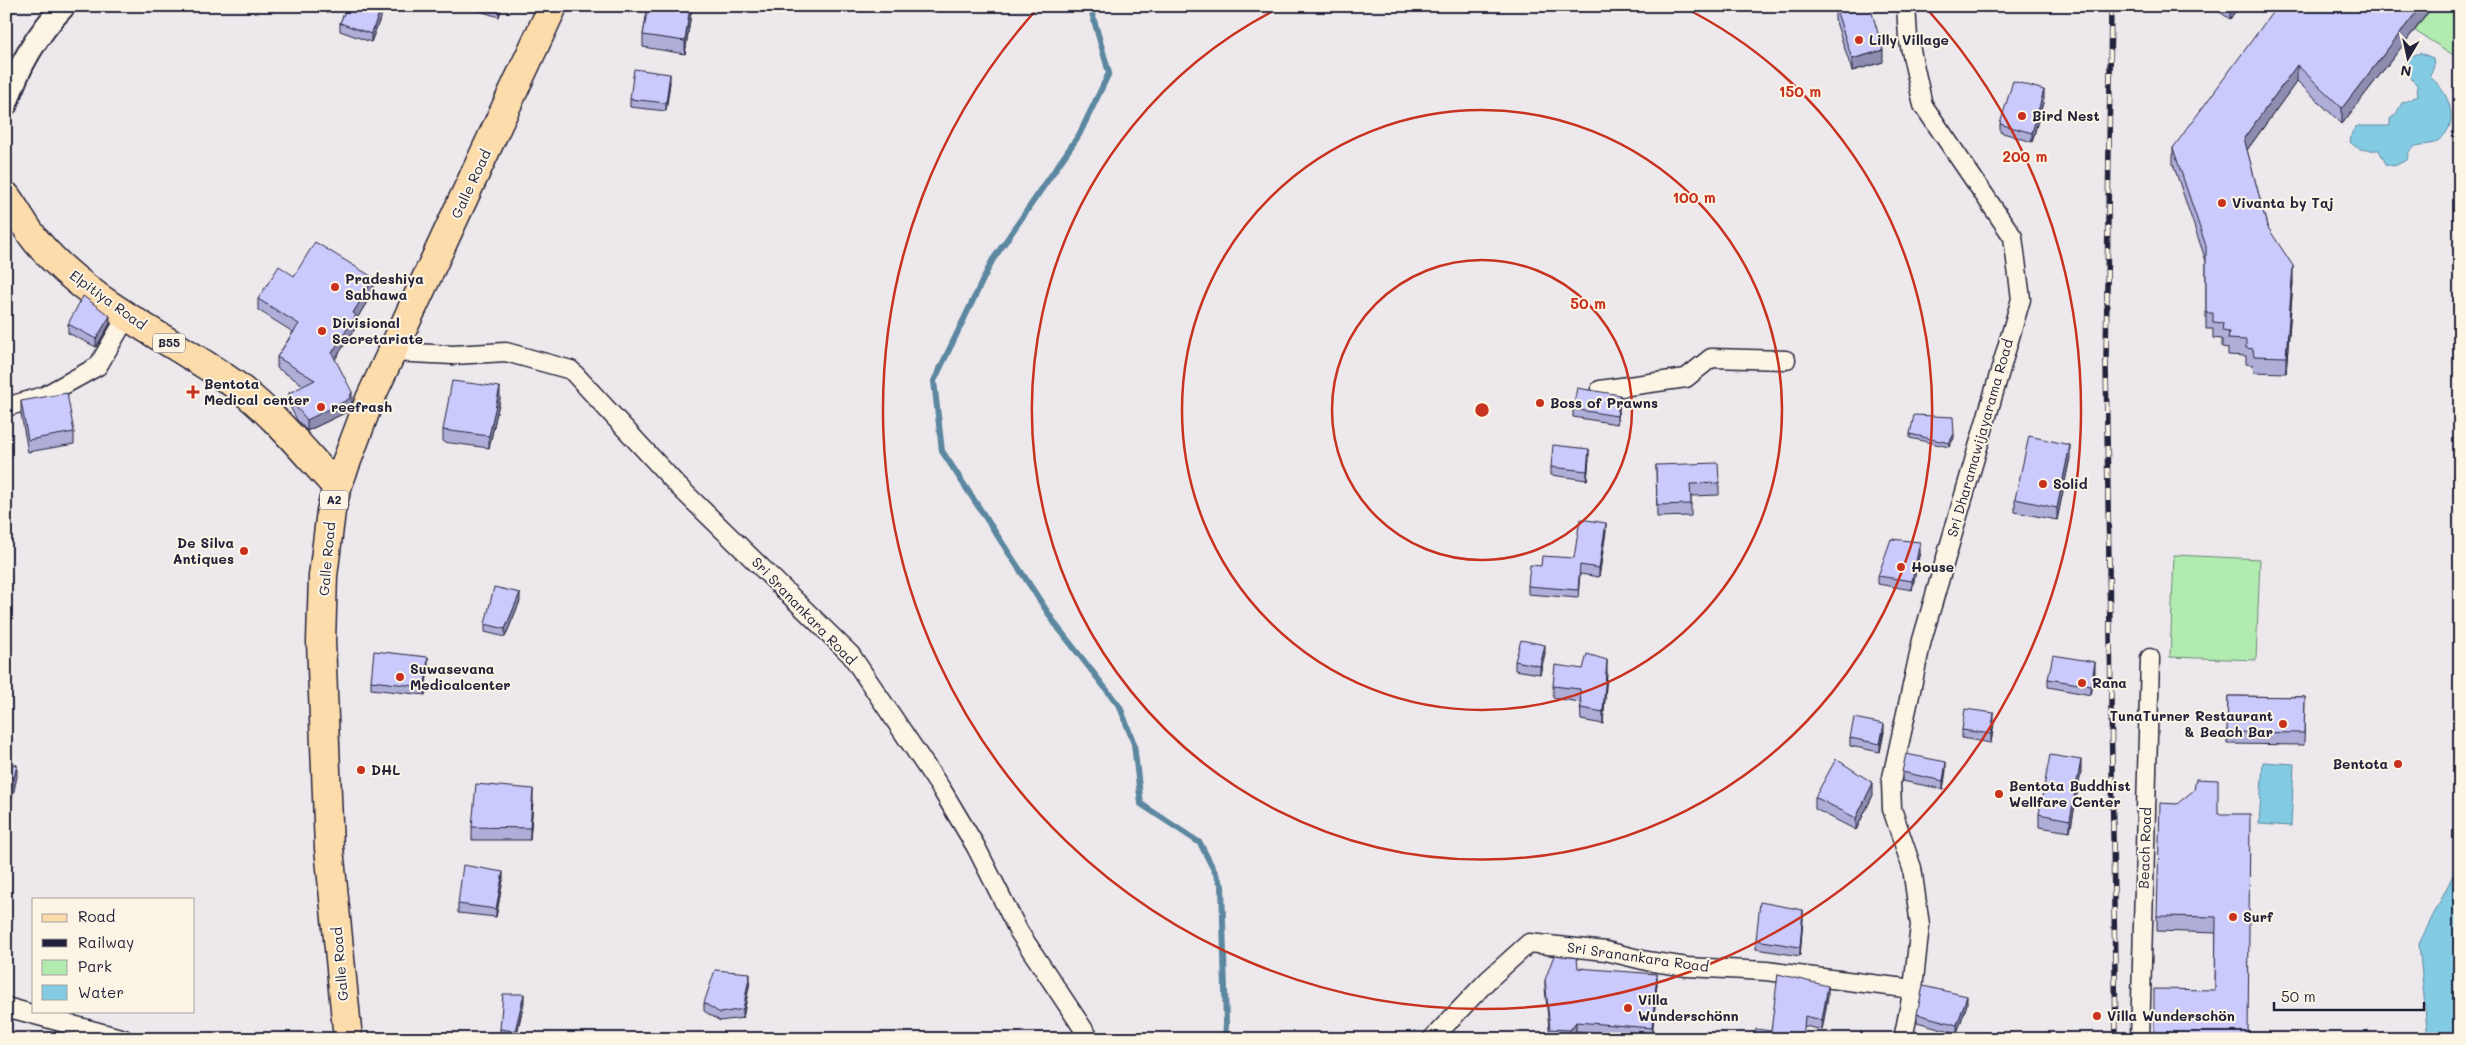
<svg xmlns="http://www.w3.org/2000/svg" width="2466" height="1045" font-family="Mali,sans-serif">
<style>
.green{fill:#b2ebb0;stroke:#6a8676}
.water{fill:#83cbe3;stroke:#5c87a0}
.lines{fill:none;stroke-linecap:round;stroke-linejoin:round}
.stream{stroke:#5c87a0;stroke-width:6}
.minor-casing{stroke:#22223b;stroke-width:21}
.tertiary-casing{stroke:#22223b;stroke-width:26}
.primary-casing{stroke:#22223b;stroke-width:31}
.trunk-casing{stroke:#22223b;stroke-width:31}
.minor{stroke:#fcf5e5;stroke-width:18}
.tertiary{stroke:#fcf5e5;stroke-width:22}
.primary{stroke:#fddcac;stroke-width:28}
.trunk{stroke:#fddcac;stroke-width:28}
.rail-casing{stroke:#22223b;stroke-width:5.5}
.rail{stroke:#fcf5e5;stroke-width:4;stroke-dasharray:11;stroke-linecap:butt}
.wall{fill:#afaed9;stroke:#22223b}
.shaded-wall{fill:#8e8db0;stroke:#22223b}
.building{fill:#cbcafc;stroke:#22223b}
.ring{fill:none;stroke:#c8321e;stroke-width:2.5}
.poi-dot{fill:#c8321e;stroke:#fcf5e5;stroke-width:2}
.labels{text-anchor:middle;stroke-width:4;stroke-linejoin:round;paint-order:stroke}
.shield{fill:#fcf5e5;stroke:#63616e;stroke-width:1}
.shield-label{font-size:12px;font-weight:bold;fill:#22223b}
.poi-label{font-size:14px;font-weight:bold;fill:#22223b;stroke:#fcf5e5;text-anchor:start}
.street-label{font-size:14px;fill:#22223b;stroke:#fcf5e5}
.centre{fill:#c8321e;stroke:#fcf5e5;stroke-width:2.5}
.ring-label{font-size:15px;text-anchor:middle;font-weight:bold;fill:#c8321e;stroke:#fcf5e5;stroke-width:4;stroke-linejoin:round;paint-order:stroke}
</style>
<rect width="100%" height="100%" fill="#ede8ec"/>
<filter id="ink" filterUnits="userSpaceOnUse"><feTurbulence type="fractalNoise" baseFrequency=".02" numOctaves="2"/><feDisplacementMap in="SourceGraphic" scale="10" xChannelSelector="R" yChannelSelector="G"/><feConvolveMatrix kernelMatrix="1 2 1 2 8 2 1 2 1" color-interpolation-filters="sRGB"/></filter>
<g filter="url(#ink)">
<!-- green -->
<path class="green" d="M2433,6H2460V59L2415,31Z
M2174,555L2260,559L2256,660L2170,657Z"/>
<!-- water -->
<path class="water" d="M2421,53L2433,58L2434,66L2430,77C2449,91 2463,126 2436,142C2429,146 2417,143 2411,149C2408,152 2408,157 2407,160L2394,166L2386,164L2379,150C2367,150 2360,152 2350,142L2352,132L2358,126H2390V119L2396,114L2402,103L2418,96L2417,85L2403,68C2405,58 2412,55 2421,53Z
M2263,762L2294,764L2291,826L2259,824Z
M2460,861V1039H2428L2419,944Z"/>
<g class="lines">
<!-- stream -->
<path class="stream" d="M1090,6L1109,73L1079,135L992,261L934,381L942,451L1056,625L1120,707L1134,744L1141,804L1200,843L1222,886L1226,1024L1225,1039"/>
<defs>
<path id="minor" d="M392,352L453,355L506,352L571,370L678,486L851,655L942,790L976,847L1019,932L1090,1039
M1600,390L1686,378L1711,358L1786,360
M6,407L44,396L98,366L127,316
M6,1007L124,1039
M1432,1039L1488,980L1529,943L1606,951L1647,961L1687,967L1766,971L1913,989
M1903,1039L1913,989L1920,925L1912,868L1892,809L1891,782L1922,640L2021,299L2013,237L1923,105L1908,37L1906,6
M2140,1039L2150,658"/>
<path id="tertiary" d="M6,104C18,67 36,35 64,6"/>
<path id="primary" d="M6,196C17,211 26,229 38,243C92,306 172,339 238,387C275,415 305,453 337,487"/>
<path id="trunk" d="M348,1039L329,848L321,641L323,576L331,511L337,487L370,399L553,6"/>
</defs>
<!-- minor casing -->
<use href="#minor" class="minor-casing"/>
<!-- tertiary casing -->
<use href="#tertiary" class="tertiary-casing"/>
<!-- primary casing -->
<use href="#primary" class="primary-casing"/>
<!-- trunk casing -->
<use href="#trunk" class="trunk-casing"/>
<!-- minor -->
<use href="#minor" class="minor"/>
<!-- tertiary -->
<use href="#tertiary" class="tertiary"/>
<!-- primary -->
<use href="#primary" class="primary"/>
<!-- trunk -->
<use href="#trunk" class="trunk"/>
<defs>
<path id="rail" d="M2111,6L2106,360L2116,1039"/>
</defs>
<!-- rail casing -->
<use href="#rail" class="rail-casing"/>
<!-- rail -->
<use href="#rail" class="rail"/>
</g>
<!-- wall -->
<path class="wall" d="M347,6H385L371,42L340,31V23Z
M463,6H502L499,17Z
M648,6H692L685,54L643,47V35Z
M1835,6L1883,62L1852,71L1835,19Z
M2211,6H2239L2230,19Z
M2336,6H2433L2342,124L2297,81L2247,150L2267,226L2293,282L2286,373L2254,372L2253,365L2246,364V356L2228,355V348L2222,347V339L2213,338V329H2206V261L2173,164V148Z
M670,82L666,111L630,107V99Z
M2044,99L2032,142L2000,132V124Z
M294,276L374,290L356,320V327L335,359L352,404L349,411L307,431L297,420L289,405V393L305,386L277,368V357L293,332L258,310V299Z
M68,324H110L96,347L68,333Z
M500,399L489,448L443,442V430Z
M21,401L74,432V444L28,452L21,414Z
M1620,403L1617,424L1573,417V409Z
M1910,434L1954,438L1949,447L1910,438Z
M2070,457L2057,520L2015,512V499Z
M1589,458L1587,480L1551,475V467Z
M1656,465L1719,483V495L1691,496V516L1657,517Z
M1606,531L1599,577L1580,574L1578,598L1528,594V586L1541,566L1574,558Z
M1920,551L1912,590L1878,584V576Z
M520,601L505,637L485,632V624Z
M1545,653L1540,674L1515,670V661Z
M428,665L425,695L371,689V681Z
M1583,669L1607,672L1603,724L1581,720L1580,702L1553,698V686Z
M2095,671L2091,695L2048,687V679Z
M2228,696L2305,697L2304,745L2227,744Z
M1994,722L1991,743L1962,738V730Z
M1884,732L1880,752L1850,746V738Z
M1946,770L1943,789L1902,781V772Z
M2081,772L2070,832L2039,827V814Z
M1873,795L1856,830L1815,809V797Z
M533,801L530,840H472V827Z
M2218,814L2249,1039L2215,990L2216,933L2157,931V916Z
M503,880L496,917L458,913V904Z
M1803,918L1800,956L1756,949V940Z
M1578,968L1657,983L1652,1037L1576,1031L1570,1039L1550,1038L1545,988V980Z
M750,981L743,1018L720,1021L704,1011V1003Z
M1828,996L1822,1030L1805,1026L1754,1039L1771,1031Z
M524,1002L516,1039L500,1037V1029Z
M1967,1004L1957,1033L1917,1022V1014Z"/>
<!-- shaded-wall -->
<path class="shaded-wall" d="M382,6H385L371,42V34Z
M499,6H502L499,17Z
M690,6H692L685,54V41Z
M2230,6H2239L2230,19Z
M2421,6H2433L2342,124V108Z
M1883,50V62L1852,71V59Z
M2297,65V81L2244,154V138Z
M670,74V82L666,111V103Z
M2044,90V99L2032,142V133Z
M2293,266V282L2286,373V357Z
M374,278V290L356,320V327L332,364V353L353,313Z
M110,316V324L96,347V339Z
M500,387V399L489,448V436Z
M352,392V404L349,411L307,431V420Z
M1620,395V403L1617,424V416Z
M1954,434V438L1949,447V443Z
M2070,445V457L2057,520V508Z
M1589,449V458L1587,480V471Z
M1606,523V531L1599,577V568Z
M1920,542V551L1912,590V581Z
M520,593V601L505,637V629Z
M11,633V645L6,665V652Z
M1545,645V653L1540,674V666Z
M428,657V665L425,695V687Z
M1607,660V672L1603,724V712Z
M2095,662V671L2091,695V686Z
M1994,713V722L1991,743V734Z
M1884,724V732L1880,752V744Z
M2081,760V772L2070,832V820Z
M1946,762V770L1943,789V781Z
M17,765V777L6,828V816Z
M1873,783V795L1856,830V818Z
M533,789V801L530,840V828Z
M503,872V880L496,917V909Z
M1803,910V918L1800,956V947Z
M750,973V981L743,1018V1009Z
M1657,974V983L1652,1037V1028Z
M1828,986V996L1822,1030V1020Z
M524,994V1002L515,1039V1031Z
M1967,996V1004L1957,1033V1025Z
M1576,1022V1031L1570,1039V1030Z"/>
<!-- building -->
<path class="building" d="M347,6H382L371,34L340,23Z
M648,6H690L685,41L643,35Z
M1835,6H1870L1883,50L1852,59Z
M2277,6H2333L2335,8L2336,6H2421L2342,108L2297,65L2244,138L2267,226L2293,266L2286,357L2254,356L2253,349L2246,348V340L2228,339L2229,332L2222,331L2223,323L2213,322V313H2206V246L2173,148Z
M634,69L670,74L666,103L630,99Z
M2013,81L2044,90L2032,133L2000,124Z
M315,242L374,278L353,313L356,315L332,353L352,392L349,399L307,420L297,408L289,393L315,380L277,357L299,324L258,299L279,266L294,276Z
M83,296L110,316L96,339L68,324Z
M452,381L500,387L489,436L443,430Z
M1577,388L1620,395L1617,416L1573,409Z
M67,393L74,432L28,440L21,401Z
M1914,415L1953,417L1954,434L1949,443L1910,434Z
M2029,436L2070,445L2057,508L2015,499Z
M1553,445L1589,449L1587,471L1551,467Z
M1718,463L1719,483L1690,484L1691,504L1657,505L1656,465Z
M1580,519L1606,523L1599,568L1580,565L1578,590L1528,586L1530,565L1541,566L1542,556L1574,558Z
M1891,539L1920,542L1912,581L1878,576Z
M494,587L520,593L505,629L485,624Z
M6,631L11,633L6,652Z
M1521,640L1545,645L1540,666L1515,661Z
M374,651L428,657L425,687L371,681Z
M1587,654L1607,660L1603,712L1581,708L1580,689L1553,686L1555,665L1583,669Z
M2053,655L2095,662L2091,686L2048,679Z
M2228,696L2305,697L2304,733L2227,732Z
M1965,709L1994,713L1991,734L1962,730Z
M1854,718L1884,724L1880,744L1850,738Z
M1906,754L1946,762L1943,781L1902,772Z
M2050,755L2081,760L2070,820L2039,814Z
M1836,759L1873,783L1856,818L1815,797Z
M6,763L17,765L6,816Z
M2196,779L2218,780V814H2250L2248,1039H2154V989L2215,990L2216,917L2157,916L2160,803L2177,804L2194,790Z
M476,784L533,789L530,828L472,827Z
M463,865L503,872L496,909L458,904Z
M1760,902L1803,910L1800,947L1756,940Z
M1554,955L1577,958L1578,968L1657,974L1652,1028L1576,1022L1570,1030L1550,1029L1545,980Z
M715,970L750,973L743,1009L720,1013L704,1003Z
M1778,974L1828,986L1822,1020L1805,1016L1803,1039H1695V1037L1754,1039L1756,1029L1771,1031Z
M1923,986L1967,996L1957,1025L1917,1014Z
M503,994H524L515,1031L500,1029Z
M2076,1036H2094V1039H2076Z"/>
</g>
<!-- distance rings -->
<g class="ring">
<circle cx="1482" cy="410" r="150"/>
<circle cx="1482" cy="410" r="300"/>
<path d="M1683 7A450 450 0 1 1 1281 7"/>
<path d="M1927 9A599 599 0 1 1 1037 9"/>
</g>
<!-- markers -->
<g class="poi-dot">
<circle cx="1859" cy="40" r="5"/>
<circle cx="2022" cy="116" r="5"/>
<circle cx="2222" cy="203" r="5"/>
<circle cx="335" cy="287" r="5"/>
<circle cx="322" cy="331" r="5"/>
<path d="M190.5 384.5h5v5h5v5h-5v5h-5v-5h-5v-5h5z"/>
<circle cx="1540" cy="403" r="5"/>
<circle cx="321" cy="407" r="5"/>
<circle cx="2043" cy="484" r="5"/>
<circle cx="244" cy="551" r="5"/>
<circle cx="1901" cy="567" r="5"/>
<circle cx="400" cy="677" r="5"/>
<circle cx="2082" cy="683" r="5"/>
<circle cx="2283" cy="724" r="5"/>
<circle cx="2398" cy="764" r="5"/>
<circle cx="361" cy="770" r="5"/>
<circle cx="1999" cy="794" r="5"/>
<circle cx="2233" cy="917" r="5"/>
<circle cx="1628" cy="1008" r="5"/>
<circle cx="2097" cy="1016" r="5"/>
</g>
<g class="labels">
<!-- shield labels -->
<g class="shield">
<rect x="153" y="333.5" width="32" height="19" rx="4"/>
<rect x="320" y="490.5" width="28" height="19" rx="4"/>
</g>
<g class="shield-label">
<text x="169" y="347">B55</text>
<text x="334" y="504">A2</text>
</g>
<!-- poi labels -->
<g class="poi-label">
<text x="1869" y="45">Lilly Village</text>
<text x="2032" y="121">Bird Nest</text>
<text x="2232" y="208">Vivanta by Taj</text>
<text x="345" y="284">Pradeshiya<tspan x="345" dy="16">Sabhawa</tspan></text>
<text x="332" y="328">Divisional<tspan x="332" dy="16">Secretariate</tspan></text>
<text x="204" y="389">Bentota<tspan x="204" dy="16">Medical center</tspan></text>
<text x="1550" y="408">Boss of Prawns</text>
<text x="331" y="412">reefrash</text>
<text x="2053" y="489">Solid</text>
<text x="234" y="548" text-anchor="end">De Silva<tspan x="234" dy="16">Antiques</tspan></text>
<text x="1911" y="572">House</text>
<text x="410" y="674">Suwasevana<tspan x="410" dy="16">Medicalcenter</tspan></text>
<text x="2092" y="688">Rana</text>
<text x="2273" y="721" text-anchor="end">TunaTurner Restaurant<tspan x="2273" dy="16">&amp; Beach Bar</tspan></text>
<text x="2388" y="769" text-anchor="end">Bentota</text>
<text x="371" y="775">DHL</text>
<text x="2009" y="791">Bentota Buddhist<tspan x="2009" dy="16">Wellfare Center</tspan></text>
<text x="2243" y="922">Surf</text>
<text x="1638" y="1005">Villa<tspan x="1638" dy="16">Wunderschönn</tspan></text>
<text x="2107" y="1021">Villa Wunderschön</text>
</g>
<!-- street labels -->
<g class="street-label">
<text transform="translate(471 184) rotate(-65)" y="5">Galle Road</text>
<text transform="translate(108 300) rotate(36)" y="5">Elpitiya Road</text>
<text transform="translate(1980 438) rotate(-74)" y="5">Sri Dharamawijayarama Road</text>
<text transform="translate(327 559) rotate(-85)" y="5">Galle Road</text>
<text transform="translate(804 611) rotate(46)" y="5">Sri Sranankara Road</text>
<text transform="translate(2145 848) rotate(-88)" y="5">Beach Road</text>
<text transform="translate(1638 957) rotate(8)" y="5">Sri Sranankara Road</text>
<text transform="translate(340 964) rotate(-95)" y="5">Galle Road</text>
</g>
</g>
<circle cx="1482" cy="410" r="8" class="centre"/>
<g class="ring-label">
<text x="1800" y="97">150 m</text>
<text x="2025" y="162">200 m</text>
<text x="1694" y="203">100 m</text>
<text x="1588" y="309">50 m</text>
</g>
<!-- margin -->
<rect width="2466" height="1045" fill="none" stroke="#fcf5e5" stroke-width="25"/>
<rect x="12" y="12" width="2441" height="1020" fill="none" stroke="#22223b" stroke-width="2" filter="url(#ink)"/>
<!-- legend -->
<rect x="32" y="898" width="162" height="115" fill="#fcf5e5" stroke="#a5a1a1"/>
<rect x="42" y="914" width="25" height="8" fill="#fddcac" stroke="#a5a1a1"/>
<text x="78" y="922" font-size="15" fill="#22223b">Road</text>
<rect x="42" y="939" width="25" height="8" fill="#22223b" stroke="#a5a1a1"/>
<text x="78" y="948" font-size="15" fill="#22223b">Railway</text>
<rect x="42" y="960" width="25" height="15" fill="#b2ebb0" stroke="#a5a1a1"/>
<text x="78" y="972" font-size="15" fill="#22223b">Park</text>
<rect x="42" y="985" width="25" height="15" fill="#83cbe3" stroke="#a5a1a1"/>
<text x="78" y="998" font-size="15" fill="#22223b">Water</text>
<!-- north arrow -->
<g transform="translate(2408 58) rotate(189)" stroke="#fcf5e5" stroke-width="4" paint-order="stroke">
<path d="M0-4L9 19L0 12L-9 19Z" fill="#22223b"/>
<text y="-8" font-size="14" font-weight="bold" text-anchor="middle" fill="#22223b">N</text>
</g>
<!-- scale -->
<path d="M2274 1002v8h150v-8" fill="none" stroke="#22223b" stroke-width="2.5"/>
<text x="2281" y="1002" font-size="15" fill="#22223b" stroke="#fcf5e5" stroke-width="4" paint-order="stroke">50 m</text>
</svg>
